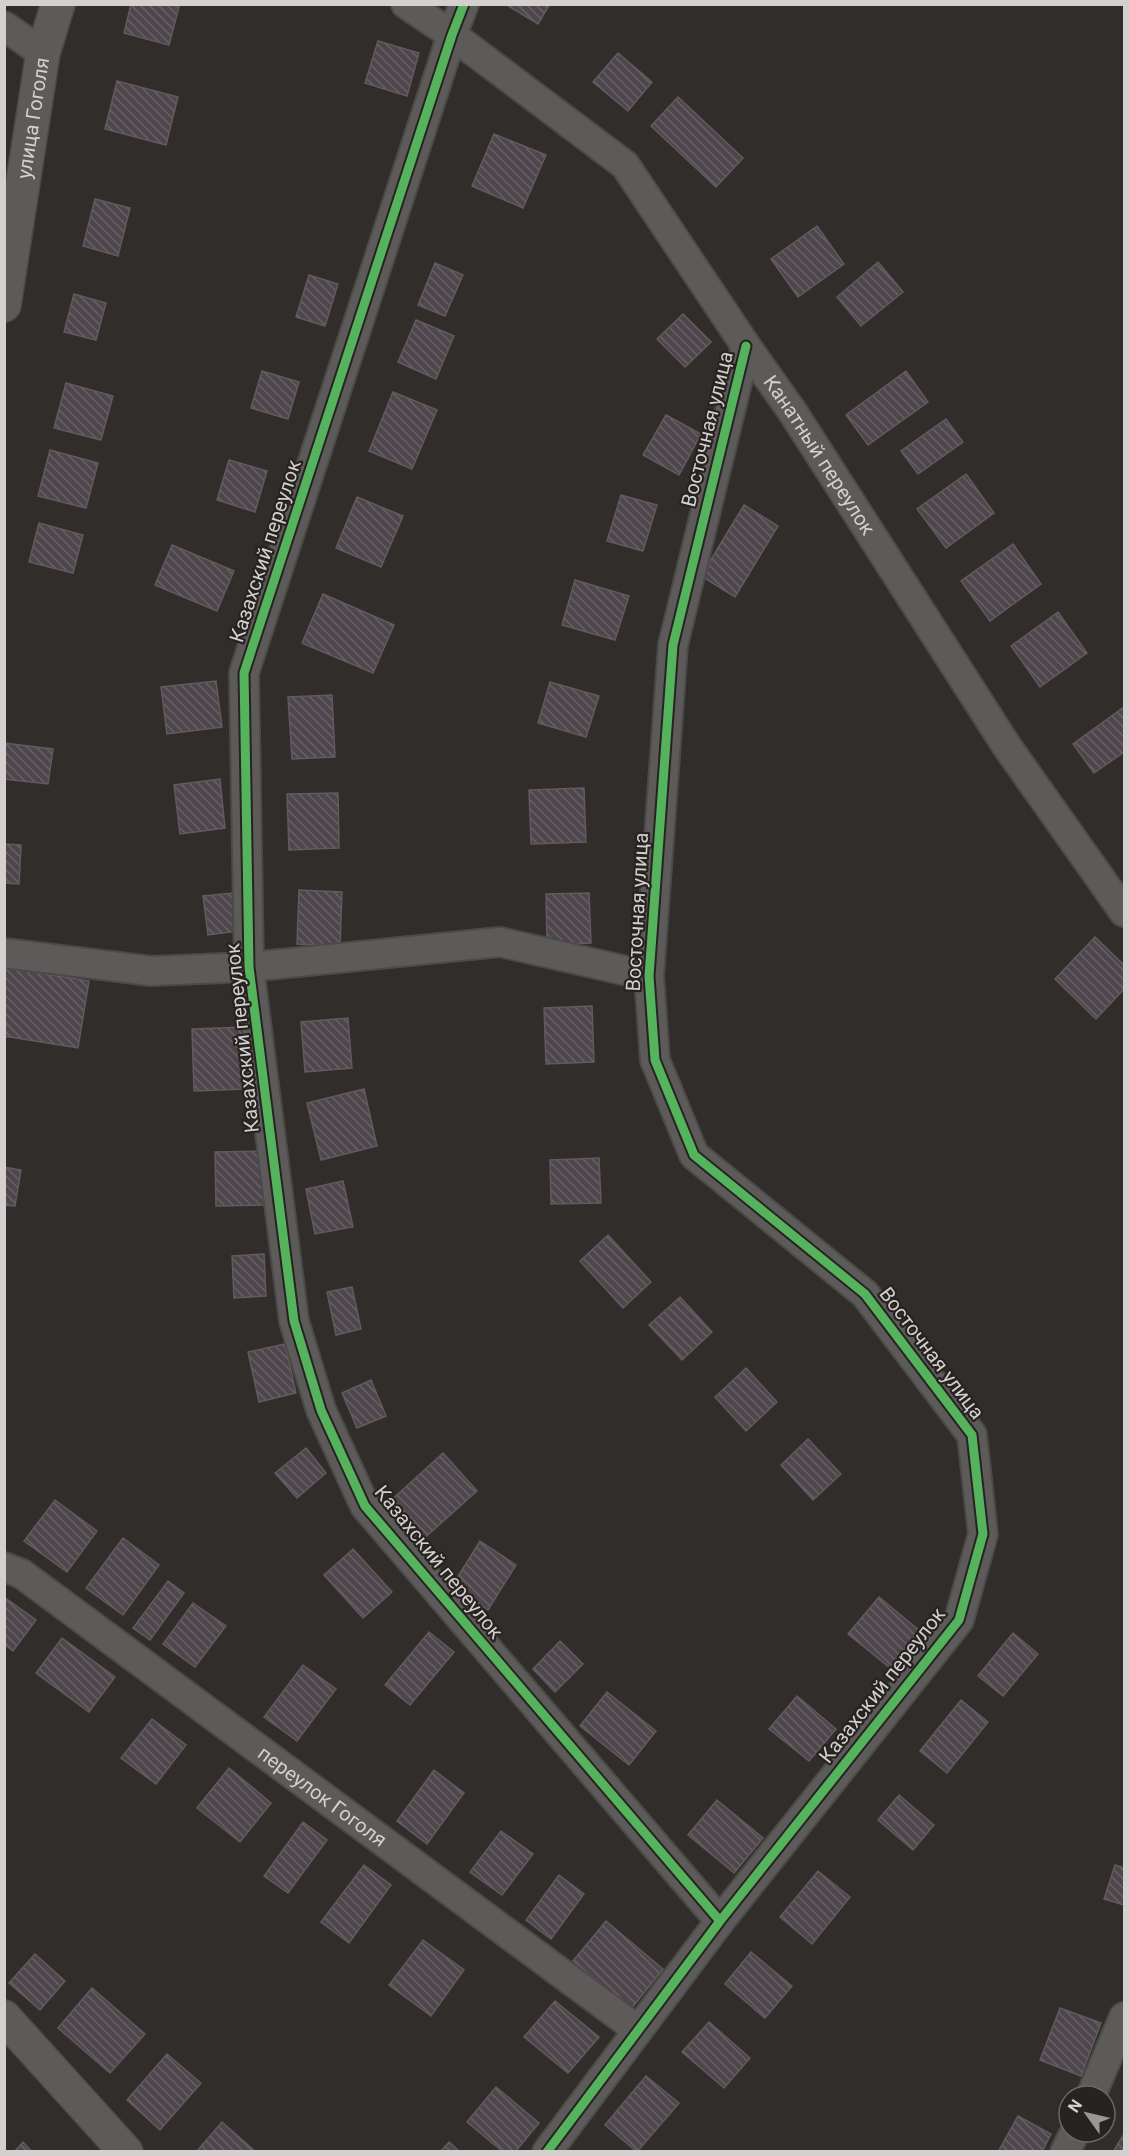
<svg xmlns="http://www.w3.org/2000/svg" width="1129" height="2156" font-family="Roboto,sans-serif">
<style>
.building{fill:url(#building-back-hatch);stroke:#5e5c5c;stroke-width:1.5}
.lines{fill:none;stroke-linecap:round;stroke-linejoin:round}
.minor-casing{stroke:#4c4a49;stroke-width:32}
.tertiary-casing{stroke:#4c4a49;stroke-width:36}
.minor{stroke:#5d5b5a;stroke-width:28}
.tertiary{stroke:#5d5b5a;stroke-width:33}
.cycleway-casing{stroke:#272321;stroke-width:13}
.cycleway{stroke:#56b35d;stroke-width:9}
.labels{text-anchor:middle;stroke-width:4.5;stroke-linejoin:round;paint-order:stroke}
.street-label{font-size:20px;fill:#d3d0cf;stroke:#272321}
</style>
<defs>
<pattern id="building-back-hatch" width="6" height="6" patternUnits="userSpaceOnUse" patternTransform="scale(1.5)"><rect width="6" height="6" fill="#4e464c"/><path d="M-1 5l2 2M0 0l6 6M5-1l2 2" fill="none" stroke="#676065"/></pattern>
</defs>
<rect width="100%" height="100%" fill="#302d2b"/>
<!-- building -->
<path class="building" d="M131,4H168L179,7L169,45L124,33Z
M505,4H550L538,24Z
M378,41L419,53L407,96L365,83Z
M618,53L652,82L628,111L593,82Z
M117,81L178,97L166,145L105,129Z
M678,97L743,158L716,187L651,126Z
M494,134L546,155L523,208L472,186Z
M95,199L130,208L118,256L83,246Z
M817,226L844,264L798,297L771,259Z
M878,262L903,292L861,326L837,297Z
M435,263L463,275L445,316L418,305Z
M309,275L338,284L325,326L296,317Z
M74,294L106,303L96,340L64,332Z
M683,314L711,342L685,367L657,339Z
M416,320L454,336L436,379L398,362Z
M262,371L299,382L288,419L251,408Z
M906,371L928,402L868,445L846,415Z
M66,383L113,396L101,440L54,428Z
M393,392L437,410L412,469L369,451Z
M666,415L701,434L679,475L643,455Z
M946,419L963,442L918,474L901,451Z
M50,450L98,463L86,508L38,496Z
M229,460L267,471L255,512L217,500Z
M966,474L994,513L946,548L917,509Z
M621,495L657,505L643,551L607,541Z
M357,497L403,516L381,567L336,548Z
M744,505L778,526L735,597L701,576Z
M39,523L83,535L73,573L29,562Z
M1013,544L1041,584L990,621L961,581Z
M172,545L234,571L217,611L155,585Z
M575,580L629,596L615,640L562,625Z
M323,594L394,625L373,673L302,643Z
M1058,612L1087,653L1040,687L1011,646Z
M216,681L222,727L167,734L161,687Z
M550,682L599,696L586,737L538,723Z
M332,695L335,757L292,759L288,697Z
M1124,707V752L1094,773L1073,744Z
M4,743L53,749L48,784L4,779Z
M220,779L225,828L180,834L174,785Z
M584,788L586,842L531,844L529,790Z
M338,793L339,848L289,850L287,794Z
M4,844L21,845L19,884L4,883Z
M299,890L342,892L340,946L297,944Z
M233,893L238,931L208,935L203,896Z
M589,893L591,943L547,945L546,894Z
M1095,937L1124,965V989L1096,1019L1055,979Z
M4,967L89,981L78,1048L4,1036Z
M592,1006L594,1062L546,1064L544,1008Z
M348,1018L352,1068L305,1072L301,1022Z
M246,1027L248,1089L194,1091L192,1029Z
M364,1089L377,1146L321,1160L307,1103Z
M263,1151L264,1205L216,1206L215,1152Z
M599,1158L601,1203L551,1204L550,1160Z
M4,1167L21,1170L15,1206L4,1205Z
M343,1181L353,1227L315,1234L306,1189Z
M608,1235L651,1282L623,1308L580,1261Z
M264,1254L266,1296L234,1298L232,1256Z
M352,1287L361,1329L336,1335L327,1292Z
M680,1297L712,1332L682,1360L649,1325Z
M285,1344L296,1393L259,1402L248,1352Z
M746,1368L777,1402L746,1431L715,1397Z
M371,1380L386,1416L357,1428L342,1393Z
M808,1439L841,1474L813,1500L781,1465Z
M306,1448L326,1473L297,1498L275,1473Z
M443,1453L477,1491L420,1542L387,1504Z
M55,1500L97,1531L67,1572L24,1541Z
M123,1538L159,1565L123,1615L86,1588Z
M480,1541L516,1565L488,1610L452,1586Z
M353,1549L392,1592L363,1618L324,1575Z
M168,1581L184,1593L150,1640L133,1628Z
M4,1597L36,1620L13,1651L4,1644Z
M879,1597L920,1631L890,1668L848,1634Z
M193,1603L226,1626L195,1667L163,1644Z
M429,1632L454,1652L410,1705L385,1685Z
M1013,1633L1038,1654L1003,1696L978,1676Z
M62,1638L115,1677L89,1712L36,1673Z
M560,1641L583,1664L555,1692L533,1669Z
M303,1665L336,1689L297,1741L264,1717Z
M607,1692L656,1731L629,1765L580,1726Z
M797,1696L836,1729L809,1761L769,1729Z
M961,1700L988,1722L947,1773L920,1751Z
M152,1719L186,1745L156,1784L121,1758Z
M229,1768L271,1803L240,1842L197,1808Z
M434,1770L464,1793L427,1844L397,1821Z
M899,1795L934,1825L913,1850L878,1820Z
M717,1800L763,1838L734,1873L688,1835Z
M303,1822L327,1840L288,1893L264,1876Z
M501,1831L533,1854L502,1895L470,1872Z
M364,1865L391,1885L349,1943L321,1922Z
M1115,1865L1124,1868V1905L1104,1899Z
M818,1871L850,1897L812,1944L780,1917Z
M559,1875L584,1894L551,1939L526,1920Z
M606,1921L663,1969L631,2009L573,1961Z
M423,1940L464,1970L431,2016L389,1985Z
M751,1952L792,1986L765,2018L725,1984Z
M35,1954L65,1981L40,2010L9,1983Z
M92,1988L145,2034L110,2073L58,2028Z
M555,2001L599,2037L568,2073L524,2037Z
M1060,2008L1101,2023L1081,2076L1040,2060Z
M709,2022L750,2058L724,2088L682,2052Z
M167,2054L201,2083L160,2130L127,2100Z
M646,2076L679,2103L637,2152L605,2125Z
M496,2087L539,2123L515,2152H503L467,2122Z
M1018,2116L1051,2134L1042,2152H998Z
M222,2122L256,2152H196Z
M1124,2134V2152H1113Z
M23,2142L32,2152H14Z
M449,2142L460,2152H440Z"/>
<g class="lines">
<defs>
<g id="minor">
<path id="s1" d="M406,4L452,35L625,165L746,346L792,411L1008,748L1124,912"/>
<path d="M464,4L452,35L244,673L249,967L294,1321L321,1410L365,1506L720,1921"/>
<path d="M4,26L43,53"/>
<path d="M4,953L151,971L249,967L500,942L649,976"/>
<path id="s2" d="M4,1567L22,1574L638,2030"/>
<path d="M1091,2096L1124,2017"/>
<path d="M547,2152L720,1921L959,1620L983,1534L972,1435L865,1294L694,1155L655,1060L649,976L673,645L746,346"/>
<path d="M1065,2152L1075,2132"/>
</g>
<g id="tertiary">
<path id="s3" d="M4,305L43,53L58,4"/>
<path d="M4,2017L126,2152"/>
</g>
</defs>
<!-- minor casing -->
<use href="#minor" class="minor-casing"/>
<!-- tertiary casing -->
<use href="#tertiary" class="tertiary-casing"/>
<!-- minor -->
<use href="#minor" class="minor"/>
<!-- tertiary -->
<use href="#tertiary" class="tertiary"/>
<defs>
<path id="cycleway" d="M464,4L452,35L244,673L249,967L294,1321L321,1410L365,1506L720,1921
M547,2152L720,1921L959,1620L983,1534L972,1435L865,1294L694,1155L655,1060L649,976L673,645L746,346"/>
</defs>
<!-- cycleway casing -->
<use href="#cycleway" class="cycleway-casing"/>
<!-- cycleway -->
<use href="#cycleway" class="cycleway"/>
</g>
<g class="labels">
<!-- street labels -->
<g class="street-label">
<text dy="7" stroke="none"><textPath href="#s3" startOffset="189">улица Гоголя</textPath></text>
<text transform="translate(707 429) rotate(-76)" y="7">Восточная улица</text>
<text dy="7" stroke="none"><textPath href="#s1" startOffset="621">Канатный переулок</textPath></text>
<text transform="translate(265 551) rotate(-72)" y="7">Казахский переулок</text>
<text transform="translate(637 912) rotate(-87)" y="7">Восточная улица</text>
<text transform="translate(242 1038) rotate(-96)" y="7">Казахский переулок</text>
<text transform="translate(932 1353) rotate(53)" y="7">Восточная улица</text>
<text transform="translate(439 1562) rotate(51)" y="7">Казахский переулок</text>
<text transform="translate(882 1685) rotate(-52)" y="7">Казахский переулок</text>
<text dy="7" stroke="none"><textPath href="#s2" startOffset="393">переулок Гоголя</textPath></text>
</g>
</g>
<!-- border -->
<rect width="1129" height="2156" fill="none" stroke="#d3d0cf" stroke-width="12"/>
<!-- north arrow -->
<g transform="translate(1087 2114) rotate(304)"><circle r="28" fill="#272321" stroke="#6c6867" stroke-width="1.5"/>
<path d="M0-4.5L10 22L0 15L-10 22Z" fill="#9a9796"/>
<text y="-9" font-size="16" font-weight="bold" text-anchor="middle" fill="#d3d0cf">N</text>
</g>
</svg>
